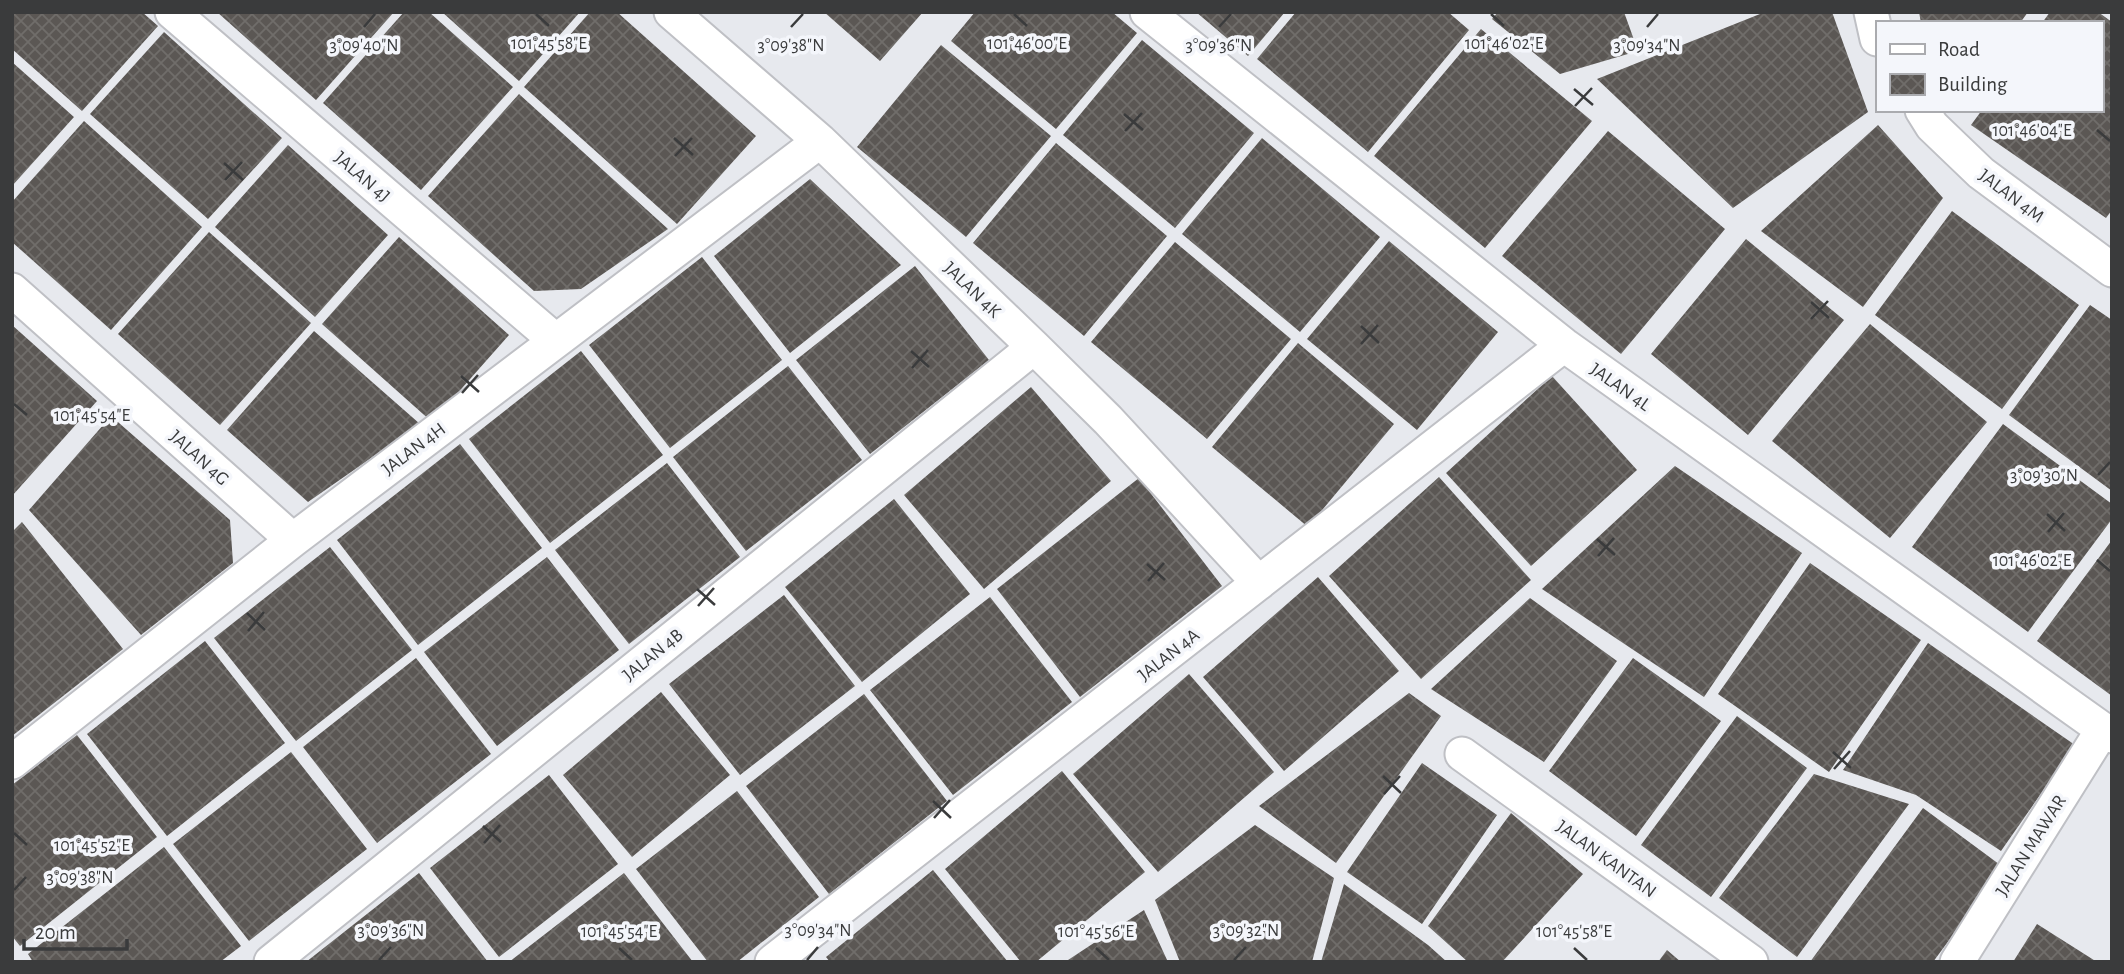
<svg xmlns="http://www.w3.org/2000/svg" width="2124" height="974" font-family="'Alegreya Sans',sans-serif">
<style>
.building{fill:url(#building-cross-hatch)}
.lines{fill:none;stroke-linecap:round;stroke-linejoin:round}
.minor-casing{stroke:#bfc0c5;stroke-width:37}
.minor{stroke:#fff;stroke-width:33}
.ticks{fill:none;stroke:#3a3b3c;stroke-width:2.5}
.labels{text-anchor:middle;stroke-width:7;stroke-linejoin:round;paint-order:stroke}
.street-label{font-size:19px;fill:#3a3b3c;stroke:#f4f6fb}
.ticks-label{font-size:18px;text-anchor:middle;fill:#3a3b3c;stroke:#f4f6fb;stroke-width:7;stroke-linejoin:round;paint-order:stroke}
</style>
<defs>
<pattern id="building-cross-hatch" width="8" height="8" patternUnits="userSpaceOnUse" patternTransform="scale(1.75)"><rect width="8" height="8" fill="#5b5754"/><path d="M0 0l8 8M0 8l8-8" fill="none" stroke="#706d6a"/></pattern>
</defs>
<rect width="100%" height="100%" fill="#e7e9ee"/>
<!-- building -->
<path class="building" d="M12,12H142L158,26L82,111L12,49Z
M217,12H394L316,100Z
M404,12H429L513,87L421,190L323,103Z
M442,12H580L519,81Z
M590,12H617L756,136L677,224L524,87Z
M824,12H923L880,61Z
M975,12H1112L1137,33L1056,129L951,41Z
M1196,12H1285L1248,56Z
M1296,12H1448L1469,30L1368,152L1257,59Z
M1498,12H1624L1638,51L1560,74L1492,19Z
M1765,12H1832L1868,112L1733,208L1597,79Z
M1919,12H2028L2020,23H1921Z
M2050,12H2098L2112,22V210L2106,218L1971,125L1982,110H2101V23H2042Z
M1481,29L1592,121L1485,248L1374,156Z
M164,32L282,138L208,219L90,114Z
M1142,40L1254,133L1175,228L1063,135Z
M941,45L1051,136L966,237L857,147Z
M12,62L74,117L12,186Z
M519,94L668,229L581,289L534,291L428,196Z
M84,121L202,227L111,330L12,242V202Z
M1878,125L1943,198L1863,307L1761,231Z
M1608,131L1725,229L1621,354L1502,256Z
M1262,138L1380,237L1300,332L1182,234Z
M1056,143L1167,236L1084,336L973,243Z
M288,145L388,235L315,317L215,227Z
M810,179L901,265L790,353L714,256Z
M1952,211L2079,305L2002,409L1875,315Z
M209,232L311,323L220,425L118,334Z
M399,237L509,335L432,422L322,324Z
M1746,239L1844,320L1748,435L1651,354Z
M1389,241L1498,332L1417,430L1307,339Z
M1175,242L1291,339L1207,439L1091,342Z
M702,257L782,360L670,448L589,345Z
M915,266L989,360L870,454L796,360Z
M2090,305L2112,320V491L2009,415Z
M1870,324L1987,422L1890,538L1772,441Z
M12,325L97,401L12,496Z
M314,331L420,424L308,502L227,430Z
M1298,343L1394,424L1308,527L1212,447Z
M581,351L663,455L550,543L469,439Z
M788,366L862,460L746,551L673,457Z
M1552,376L1637,470L1531,566L1446,473Z
M1031,387L1111,481L984,589L904,495Z
M111,416L230,520L233,563L141,635L29,510Z
M2003,424L2112,504V519L2028,632L1912,547Z
M460,444L542,548L418,645L337,540Z
M667,463L740,557L629,644L555,550Z
M1675,466L1802,553L1704,697L1542,589Z
M1439,477L1531,580L1421,679L1329,576Z
M1139,478L1222,586L1080,697L997,589Z
M894,499L970,594L862,682L785,587Z
M22,522L123,649L12,736V532Z
M2112,540V696L2037,641Z
M330,547L412,650L296,741L214,638Z
M547,557L619,650L497,746L424,652Z
M1810,563L1921,640L1829,772L1718,694Z
M1318,577L1399,671L1284,771L1203,677Z
M784,595L855,686L740,775L669,684Z
M990,597L1072,702L953,795L870,690Z
M1530,598L1617,661L1544,762L1431,689Z
M205,641L285,743L167,836L87,734Z
M1928,643L2075,745L2001,851L1916,795L1843,770Z
M416,658L491,754L377,843L303,747Z
M1633,658L1721,721L1636,836L1549,771Z
M1189,674L1274,772L1158,872L1073,774Z
M661,692L730,775L632,857L563,775Z
M1409,693L1441,716L1336,863L1259,806Z
M864,694L947,801L829,894L746,786Z
M1737,716L1807,768L1711,897L1641,845Z
M77,735L157,837L20,946L12,936V785Z
M291,752L367,849L249,941L173,844Z
M1422,763L1497,815L1422,924L1347,872Z
M1062,771L1145,872L1036,962H1021L945,869Z
M1814,774L1909,804L1797,957L1719,898Z
M549,775L618,864L499,957L430,868Z
M737,791L819,897L737,962H708L636,869Z
M1923,808L2003,867L1933,962H1810Z
M1511,813L1583,874L1502,962H1468L1428,926Z
M1255,825L1334,878L1312,962H1180L1155,900Z
M164,847L241,946L220,962H33L28,954Z
M933,870L1008,962H830L826,957Z
M419,873L488,962H306Z
M624,873L693,962H509Z
M1344,884L1428,945L1447,962H1321Z
M1144,910L1168,962H1065Z
M2037,924L2097,962H2013Z
M1667,950L1681,962H1658Z"/>
<g class="lines">
<defs>
<path id="minor" d="M172,12L555,340
M671,12L820,141L1034,347L1108,420L1259,583
M1147,12L1564,345L2112,736
M1871,12L1877,39
M1922,110L1932,126L1981,173L2112,270
M12,290L293,540
M1462,754L1751,962
M12,762L293,540L820,141
M271,962L1034,347
M772,962L1564,345
M1957,962L2103,729"/>
</defs>
<!-- minor casing -->
<use href="#minor" class="minor-casing"/>
<!-- minor -->
<use href="#minor" class="minor"/>
</g>
<!-- ticks -->
<path class="ticks" d="M536,14L549,26M1014,14L1027,26M1491,14L1504,26M364,27L375,14M791,27L803,14M1219,27L1231,14M1647,27L1658,14M1574,89L1593,105M1575,106L1592,88M1124,114L1143,130M2097,130L2110,141M1125,131L1142,113M674,138L693,155M675,156L692,138M224,163L243,180M225,180L242,162M1811,302L1829,318M1811,319L1828,301M1361,326L1379,343M1361,344L1378,325M911,351L929,367M912,368L928,350M461,376L479,392M462,393L478,375M14,404L27,415M2098,475L2110,462M2047,514L2065,531M2048,532L2064,513M1597,539L1615,555M1598,556L1614,538M2097,560L2110,571M1147,564L1165,580M1148,581L1164,563M697,589L715,605M698,606L714,588M247,613L265,630M248,631L264,612M1833,752L1851,768M1834,769L1850,751M1383,776L1401,793M1384,794L1400,776M933,801L951,818M934,818L950,800M483,826L501,842M14,833L27,845M484,843L500,825M14,890L26,877M619,948L632,960M1096,948L1109,960M1574,948L1587,960M379,960L391,947M807,960L818,947M1234,960L1246,947"/>
<g class="labels">
<!-- street labels -->
<g class="street-label">
<text transform="translate(363 176) rotate(41)" y="7">JALAN 4J</text>
<text transform="translate(2012 195) rotate(37)" y="7">JALAN 4M</text>
<text transform="translate(973 289) rotate(44)" y="7">JALAN 4K</text>
<text transform="translate(1621 386) rotate(35)" y="7">JALAN 4L</text>
<text transform="translate(413 448) rotate(-37)" y="7">JALAN 4H</text>
<text transform="translate(200 457) rotate(42)" y="7">JALAN 4G</text>
<text transform="translate(652 654) rotate(-39)" y="7">JALAN 4B</text>
<text transform="translate(1168 654) rotate(-38)" y="7">JALAN 4A</text>
<text transform="translate(2030 845) rotate(-58)" y="7">JALAN MAWAR</text>
<text transform="translate(1607 858) rotate(36)" y="7">JALAN KANTAN</text>
</g>
</g>
<g class="ticks-label">
<text x="549" y="49">101°45'58"E</text>
<text x="1027" y="49">101°46'00"E</text>
<text x="1504" y="49">101°46'02"E</text>
<text x="364" y="51">3°09'40"N</text>
<text x="791" y="51">3°09'38"N</text>
<text x="1219" y="51">3°09'36"N</text>
<text x="1647" y="51">3°09'34"N</text>
<text x="2032" y="136">101°46'04"E</text>
<text x="92" y="421">101°45'54"E</text>
<text x="2044" y="481">3°09'30"N</text>
<text x="2032" y="566">101°46'02"E</text>
<text x="92" y="851">101°45'52"E</text>
<text x="80" y="883">3°09'38"N</text>
<text x="391" y="936">3°09'36"N</text>
<text x="818" y="936">3°09'34"N</text>
<text x="1246" y="936">3°09'32"N</text>
<text x="619" y="937">101°45'54"E</text>
<text x="1096" y="937">101°45'56"E</text>
<text x="1574" y="937">101°45'58"E</text>
</g>
<!-- border -->
<rect width="2124" height="974" fill="none" stroke="#3a3b3c" stroke-width="28"/>
<!-- legend -->
<rect x="1876" y="21" width="228" height="91" fill="#f4f6fb" stroke="#aaabaf" stroke-width="2"/>
<rect x="1890" y="44" width="35" height="10" fill="#ffffff" stroke="#aaabaf" stroke-width="2"/>
<text x="1938" y="56" font-size="21" fill="#3a3b3c">Road</text>
<rect x="1890" y="74" width="35" height="21" fill="url(#building-cross-hatch)" stroke="#aaabaf" stroke-width="2"/>
<text x="1938" y="91" font-size="21" fill="#3a3b3c">Building</text>
<!-- scale -->
<path d="M24 939v10h103v-10" fill="none" stroke="#3a3b3c" stroke-width="3.5"/>
<text x="35" y="939" font-size="21" fill="#3a3b3c" stroke="#f4f6fb" stroke-width="5" paint-order="stroke">20 m</text>
</svg>
